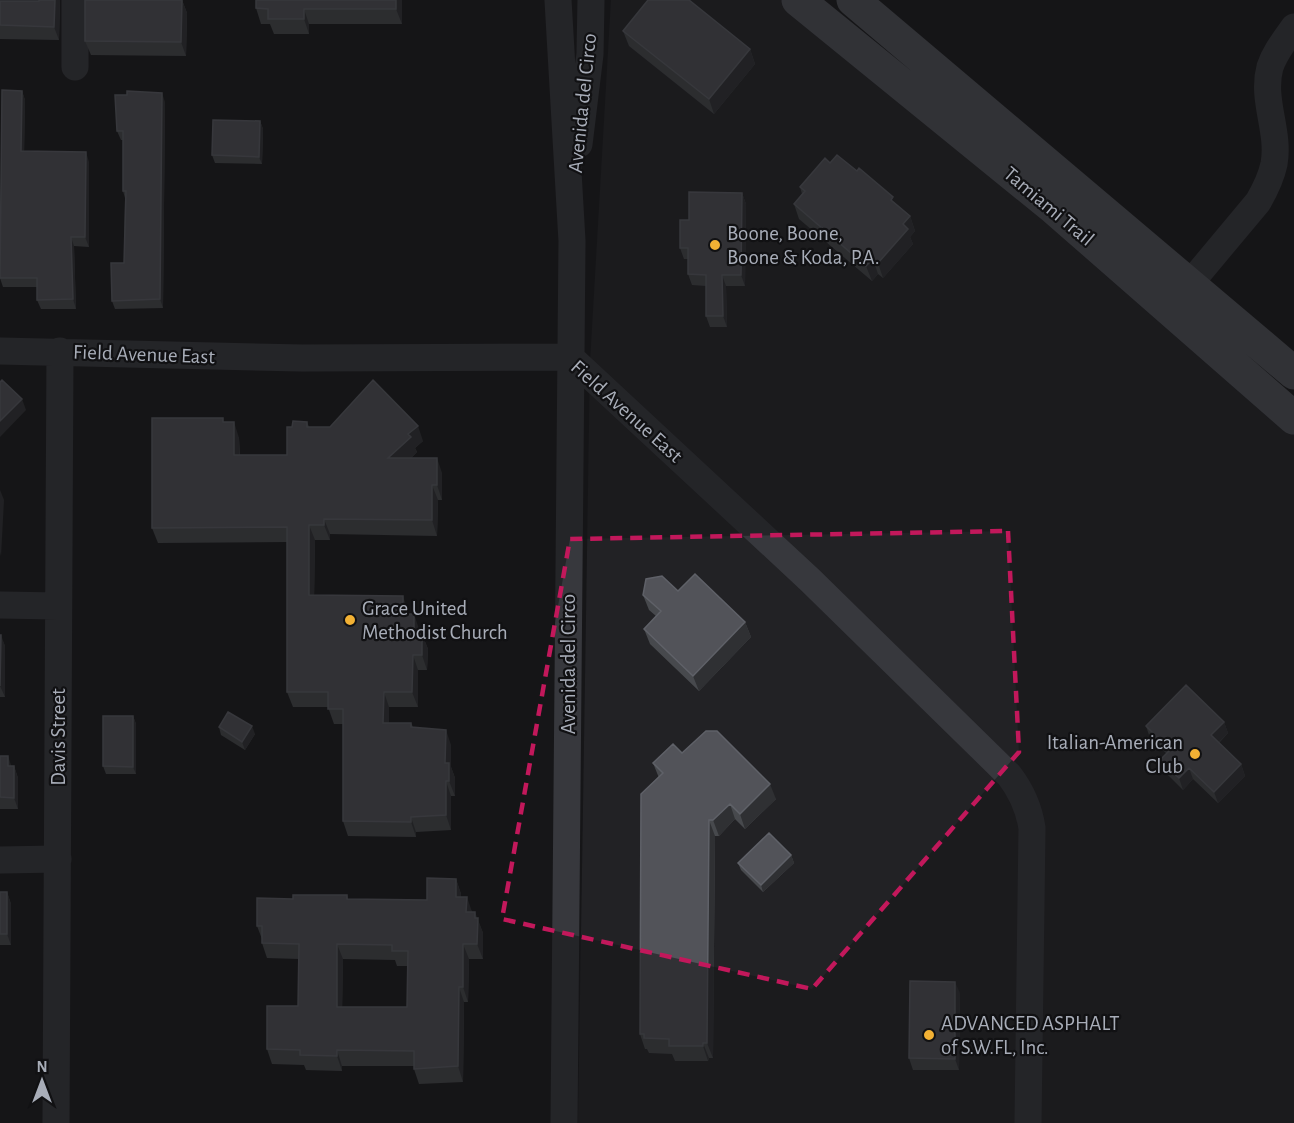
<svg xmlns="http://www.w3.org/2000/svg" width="1294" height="1123" font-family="'Alegreya Sans',sans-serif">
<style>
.built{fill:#222225}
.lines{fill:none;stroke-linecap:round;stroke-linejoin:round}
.minor{stroke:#37383d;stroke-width:27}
.major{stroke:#53555c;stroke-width:33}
.wall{fill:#47494d;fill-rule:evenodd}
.shaded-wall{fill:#2f3033}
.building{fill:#525359;stroke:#5f6168;stroke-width:1.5;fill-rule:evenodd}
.marked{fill:none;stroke:#c2185b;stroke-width:4.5;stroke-dasharray:12 8;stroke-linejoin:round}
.poi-dot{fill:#f2b134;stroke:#111113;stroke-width:2}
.labels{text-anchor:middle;stroke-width:4.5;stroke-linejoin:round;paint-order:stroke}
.street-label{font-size:21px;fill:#a8adb8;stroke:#111113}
.poi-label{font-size:21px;fill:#a8adb8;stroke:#111113;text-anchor:start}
</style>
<rect width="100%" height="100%" fill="#161618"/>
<!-- built -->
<path class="built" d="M611,0H781L1049,218L1294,434V1123H578L590,363Z"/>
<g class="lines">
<!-- minor -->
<path class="minor" d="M75,0V67
M558,0L572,241L564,1123
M579,144L590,54L591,0
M1177,299L1258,202C1265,190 1271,178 1274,164C1280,131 1261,100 1270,67C1275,52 1285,40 1294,27
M0,351L302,358L570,357L810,580L1009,775C1022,792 1029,808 1032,828L1028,1123
M0,605L58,606
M0,860L58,859
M56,1123L60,351"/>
<!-- major -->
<path class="major" d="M798,0L1055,209L1294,418
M853,0L1294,373"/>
</g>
<!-- wall -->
<path class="wall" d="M60,0L59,40L0,39V1H39Z
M85,0H182L187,13L186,56L91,55L85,41Z
M402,0V24H309V34H274L270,24H261L256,8Z
M623,31L750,49L755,64L714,114L629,46Z
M2,90L22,91L25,100L24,151L89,162V247L74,246L76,309H41L37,300V287H3L0,278Z
M165,102L163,308L115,309L112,301L124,263L125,198L123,191V140H121L117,131Z
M260,121L263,129L262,164L215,163L212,155Z
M830,163L895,203L910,216L915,231L910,237L913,244L883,278L878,274L872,281L799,219L794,204L802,194L800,187Z
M742,193L746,204L745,286H726L727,327H710L706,316V286L692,285L688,274V259H684L680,248L689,220Z
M224,422L239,438L240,455H287L292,427L307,422L309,427L423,441L415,448L417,452L411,458L442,473V500H438L437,536L330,534V540H315L314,595L408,611V614L419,629V634H422L428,649L427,670H418V707H389V723H411L413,727L451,745V767L455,778V796H451V830L416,832V837L348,836L343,821V724H334L328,707H293L287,692V542L158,543L152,528Z
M678,591L745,622L751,637L699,691L650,644L644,629L656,616L649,610L643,595Z
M0,635L5,646V697H0Z
M133,716L136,724V774H106L103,766Z
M1224,722L1228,733L1219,743L1241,764L1245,776L1218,803L1193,779L1183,790L1165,772L1160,760L1167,754L1150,738L1146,726Z
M219,727L255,734L245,750L221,735Z
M682,753L776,799L745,829L735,819L719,836H715L713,1058H709L708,1061H675L672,1054L649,1053L647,1049H645L640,1034L659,778L653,763Z
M0,756L11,766H14L18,778V809H0Z
M791,855L794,863L763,892L741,870L738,863Z
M456,879L461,894V897L477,918L483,933V959H469L468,1002H464L463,1082L419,1084L414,1069V1066H342V1071L306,1070L304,1065L272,1064L267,1049L298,1006L299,959L267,958L262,943V939L257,926L293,899L347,895L348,899L427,900ZM343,959L395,960L397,966H407V1007H342Z
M0,892H7L11,904V945H0Z
M960,993L959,1070H913L909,1058Z"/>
<!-- shaded-wall -->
<path class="shaded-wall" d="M55,0H60L59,40L54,27Z
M182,0L187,13L186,56L181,42Z
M396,0H402V24L396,9Z
M304,9L309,24V34L304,19Z
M750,49L755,64L714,114L709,99Z
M22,91L25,100L24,160L21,151Z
M162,93L165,102L163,308L160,299Z
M260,121L263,129L262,164L259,157Z
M86,152L89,162V247L85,237Z
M742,193L746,204L745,286L741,275Z
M910,216L915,231L910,237L913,244L883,278L878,263L903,224Z
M71,237L74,246L76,309L73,299Z
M873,259L878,274L872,281L866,266Z
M722,275L726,286L727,327L723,316Z
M22,399L26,410L0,437V421Z
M234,422L239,438L240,471L234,455Z
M418,426L423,441L415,448L417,452L394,473L388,458L408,434Z
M437,458L442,473V500L437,485Z
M432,485L438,500L437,536L432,520Z
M0,490L4,500L1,556L0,552Z
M324,519L330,534V540L324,525Z
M309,525L315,540L314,610L309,595Z
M403,596L408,611V629L403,614Z
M414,614L419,629V649L414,634Z
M745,622L751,637L699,691L693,676Z
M422,634L428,649L427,670L422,655Z
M1,635L5,646V697L0,686Z
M413,655L418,670V707L412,692Z
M384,692L389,707V738L383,723Z
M133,716L136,724V774L133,767Z
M1224,722L1228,733L1215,746L1211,735Z
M252,726L255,734L245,750L242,742Z
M446,730L451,745V767L455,778V796L449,781L445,763Z
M8,756L12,768L8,766Z
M1241,764L1245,776L1218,803L1214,792Z
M14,766L18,778V809L14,798Z
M1189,768L1193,779L1183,790L1179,778Z
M446,781L451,796V830L446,815Z
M770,784L776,799L745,829L740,814Z
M730,804L735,819L719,836L713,820Z
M411,817L416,832V837L411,822Z
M709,820L715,836L713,1058L707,1043Z
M791,855L794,863L763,892L761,885Z
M456,879L461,894V912L456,897Z
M7,892L11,904V945L7,934Z
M467,897L472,912H466Z
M475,912L483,933V959L477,944Z
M337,944L343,959L342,1022L337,1007Z
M463,944L469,959L468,1002L463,987Z
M955,982L960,993L959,1070L955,1059Z
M459,987L464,1002L463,1082L458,1066Z
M703,1043L709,1058L708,1061L703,1046Z
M337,1050L342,1066V1071L337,1056Z"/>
<!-- building -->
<path class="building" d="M39,0H55L54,27L0,25V1H39Z
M85,0H182L181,42L85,41Z
M256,0H396V9H304V19H268V9L256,8Z
M648,0H689L750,49L709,99L623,31Z
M2,90L22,91L21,151L86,152L85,237H71L73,299L37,300V278H0Z
M127,91L162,93L160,299L112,301L111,263H124L126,191H123V131H117L115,95H127Z
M213,120L260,121L259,157L212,155Z
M837,155L857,171L859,168L893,197L891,200L910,216L903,224L908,229L878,263L873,259L866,266L794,204L805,191L800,187L825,158L830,163Z
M689,192L742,193L741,275H722L723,316H706V275L688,274V248H680V220H689Z
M2,380L22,399L0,421V382Z
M373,380L418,426L408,434L411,437L388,458H437V485H432V520L324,519V525H309V595L403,596V614H414V634H422V655H413L412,692H384L383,723H411V727L446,730L445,763H449V781H446V815L411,817V822L343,821V709H328V692H287V527L152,528V418H223V422H234V455H287V427H292L293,421L307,422V427H330Z
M695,574L745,622L693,676L644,629L661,611L643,595L646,579L662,576L678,591Z
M0,635H1L0,686Z
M1186,685L1224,722L1211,735L1241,764L1214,792L1189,768L1179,778L1160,760L1170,750L1146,726Z
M228,712L252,726L242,742L219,727Z
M103,716H133V767L103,766Z
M706,731H717L770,784L740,814L730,804L713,820H709L707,1043H703V1046H669V1039L644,1038V1034H640L641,794L663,773L653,763L673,744L682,753Z
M0,756H8V766H14V798L0,797Z
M769,833L791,855L761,885L738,863Z
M427,878L456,879V897H467L466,912H475V918H478L477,944H463V987H459L458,1066L414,1069V1051L337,1050V1056L300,1055V1050L267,1049V1006H298L299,944L262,943V926H257V898L293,899V895H347V899L427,900ZM337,944L392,945V951H408L407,1007H337Z
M0,892H7V934H0Z
M910,981L955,982V1059L909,1058Z"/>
<!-- marked area -->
<path d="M0 0H1294V1123H0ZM1008,531L1019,752L812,989L502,919L570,539Z" fill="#161618" fill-opacity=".55" fill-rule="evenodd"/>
<path class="marked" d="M1008,531L1019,752L812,989L502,919L570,539Z"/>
<!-- markers -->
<g class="poi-dot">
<circle cx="715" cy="245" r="6"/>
<circle cx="350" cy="620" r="6"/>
<circle cx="1195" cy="754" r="6"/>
<circle cx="929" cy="1035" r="6"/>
</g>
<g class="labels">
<!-- street labels -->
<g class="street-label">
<text transform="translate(582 103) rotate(-84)" y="7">Avenida del Circo</text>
<text transform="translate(1049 206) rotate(40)" y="7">Tamiami Trail</text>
<text transform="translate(144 354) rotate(2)" y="7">Field Avenue East</text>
<text transform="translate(627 411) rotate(42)" y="7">Field Avenue East</text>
<text transform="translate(568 664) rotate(-90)" y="7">Avenida del Circo</text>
<text transform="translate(58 737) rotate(-90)" y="7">Davis Street</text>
</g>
<!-- poi labels -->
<g class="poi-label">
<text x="727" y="240">Boone, Boone,<tspan x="727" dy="24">Boone &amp; Koda, P.A.</tspan></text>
<text x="362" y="615">Grace United<tspan x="362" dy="24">Methodist Church</tspan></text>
<text x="1183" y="749" text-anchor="end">Italian-American<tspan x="1183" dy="24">Club</tspan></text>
<text x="941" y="1030">ADVANCED ASPHALT<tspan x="941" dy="24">of S.W.FL, Inc.</tspan></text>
</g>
</g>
<!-- north arrow -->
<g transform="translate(42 1081)" stroke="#111113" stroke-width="4.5" paint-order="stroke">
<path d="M0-4.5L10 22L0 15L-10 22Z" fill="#a8adb8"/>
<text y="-9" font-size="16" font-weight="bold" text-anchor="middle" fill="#a8adb8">N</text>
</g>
</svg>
